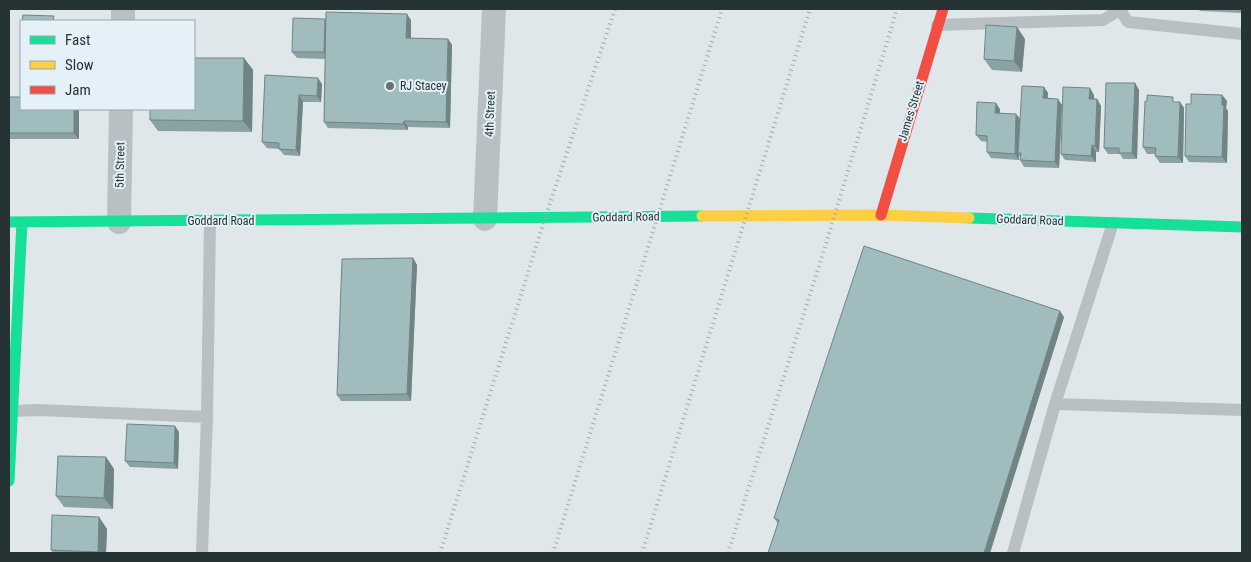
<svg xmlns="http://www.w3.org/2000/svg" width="1251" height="562" font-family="'Roboto Condensed',sans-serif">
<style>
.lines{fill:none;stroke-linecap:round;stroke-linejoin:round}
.lane{stroke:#b8c0c4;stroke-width:12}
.street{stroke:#b8c0c4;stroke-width:24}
.fast{stroke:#16e098;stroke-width:11}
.slow{stroke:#ffcf43;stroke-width:11}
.jam{stroke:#f24e42;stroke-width:11}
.rail{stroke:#a2a9ac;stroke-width:4;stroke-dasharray:1 4;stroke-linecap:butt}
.wall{fill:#8aa2a4}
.shaded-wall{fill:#708486}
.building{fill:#a0bcbf;stroke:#708486}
.poi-dot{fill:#677275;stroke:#e5f1f9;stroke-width:2}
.labels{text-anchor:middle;stroke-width:4;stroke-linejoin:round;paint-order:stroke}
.poi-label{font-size:12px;fill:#263335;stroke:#e5f1f9;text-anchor:start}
.street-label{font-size:12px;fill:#263335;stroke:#e5f1f9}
</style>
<rect width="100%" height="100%" fill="#dfe7eb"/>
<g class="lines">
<!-- lane -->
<path class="lane" d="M1120,10L1128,22L1242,34
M937,25L1103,20L1121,9
M1055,404L1242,410
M11,411L39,410L207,417L202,553
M207,417L210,221
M1013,553L1055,404L1113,223"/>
<!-- street -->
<path class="street" d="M123,21V9
M485,219L494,9
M119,222L121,109"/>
<!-- fast -->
<path class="fast" d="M969,218L1242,227
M9,222L702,216
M9,481L22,222"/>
<!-- slow -->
<path class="slow" d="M702,216L881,215L969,218"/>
<!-- jam -->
<path class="jam" d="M881,215L943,9"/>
<!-- rail -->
<path class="rail" d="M440,553L545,218L615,9
M553,553L722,9
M642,553L810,9
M728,553L825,247L897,9"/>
</g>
<!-- wall -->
<path class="wall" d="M1198,9H1242V13L1200,11Z
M325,19L326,20H411V38L448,39L452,45L450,128L408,127V130L328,128L324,122L325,59L297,58L292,52Z
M1025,39L1022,72L992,70L984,59Z
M244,58L253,70L252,132L158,131L150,120Z
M265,75L322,84L321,102H303L300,156L284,155L279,149L267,148L262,142Z
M1135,83L1139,90L1137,159H1123L1120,154H1108L1104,148Z
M1044,87L1048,93V98L1062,105L1059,168L1024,167L1020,160V157L1019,155V160L991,158L987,152V142L981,141L976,135L1000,109V113L1016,114L1020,119Z
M1094,95V99H1097L1101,106L1099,152H1096V162L1065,160L1061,154Z
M1222,95L1227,101L1226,108L1228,111L1227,163L1189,162L1185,156Z
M9,97L79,109V139H9Z
M1177,102H1180L1184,108L1183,163H1160L1155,156V154H1147L1143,147Z
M413,258L417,265L411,401H341L337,395Z
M1064,317L990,553H768L778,524L774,518Z
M179,432L178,469L130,467L125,461Z
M106,457L114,469L113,509L64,507L56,496Z
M99,517L107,529L106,553H53L51,550Z"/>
<!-- shaded-wall -->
<path class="shaded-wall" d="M407,14L411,20V44L406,38Z
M325,19L329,25L328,59L324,52Z
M1017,27L1025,39L1022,72L1014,61Z
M448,39L452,45L450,128L446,122Z
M244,58L253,70L252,132L243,121Z
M318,78L322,84L321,102L317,96Z
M1135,83L1139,90L1137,159L1132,153Z
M1044,87L1048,93L1047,104L1043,98Z
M1090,88L1094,95V105L1089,99Z
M299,95L303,102L300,156L296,150Z
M1222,95L1227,101L1226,108L1228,111L1227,163L1222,157Z
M1058,99L1062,105L1059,168L1055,162Z
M1097,99L1101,106L1099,152L1095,146Z
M1180,102L1184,108L1183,163L1178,157Z
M996,103L1000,109L999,119L995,113Z
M74,109H79V139L74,133Z
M1016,114L1021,120L1018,153L1019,155V160L1015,154Z
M404,121L408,127V130L403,124Z
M1092,145L1096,152V162L1091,156Z
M413,258L417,265L411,401L407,394Z
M1060,311L1064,317L990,553H984Z
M175,426L179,432L178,469L174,463Z
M106,457L114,469L113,509L104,498Z
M99,517L107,529L106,553H99L98,552Z"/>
<!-- building -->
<path class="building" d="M326,12L407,14L406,38L448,39L446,122L404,121L403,124L324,122Z
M23,15L54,16L53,21H22Z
M293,18L325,19L324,52H292Z
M986,25L1017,27L1014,61L984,59Z
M194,58H244L243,121L150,120V109H194Z
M265,75L318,78L317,96L299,95L296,150L279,149V143L262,142Z
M1106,83H1135L1132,153H1119V148H1104Z
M1022,86L1044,87L1043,98L1058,99L1055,162L1020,160L1021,153H1018Z
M1063,87L1090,88L1089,99H1097L1095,146L1092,145L1091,156L1061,154Z
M1191,94L1222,95V105H1224L1222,157L1185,156L1186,104H1191Z
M1147,95L1173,97V102H1180L1178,157L1155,156L1156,148L1143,147L1145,101H1147Z
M9,97H21V109H74V133H9Z
M977,102L996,103L995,113L1016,114L1015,154L987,152V136L976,135Z
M864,246L1060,311L984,553H768L779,520L774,518Z
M413,258L407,394L337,395L342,259Z
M127,424L175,426L174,463L125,461Z
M58,456L106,457L104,498L56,496Z
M52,515L99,517L98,552L51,550Z"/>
<!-- markers -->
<circle class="poi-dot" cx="390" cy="86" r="5"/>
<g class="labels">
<!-- poi labels -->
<g class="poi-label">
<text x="400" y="90">RJ Stacey</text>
</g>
<!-- street labels -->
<g class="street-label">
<text transform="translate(911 111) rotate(-73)" y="4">James Street</text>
<text transform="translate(490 114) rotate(-88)" y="4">4th Street</text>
<text transform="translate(120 165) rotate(-89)" y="4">5th Street</text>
<text transform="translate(626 217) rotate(-1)" y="4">Goddard Road</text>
<text transform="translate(1030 220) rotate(2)" y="4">Goddard Road</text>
<text x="221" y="225">Goddard Road</text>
</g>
</g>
<!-- border -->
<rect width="1251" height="562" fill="none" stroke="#263335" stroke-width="20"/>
<!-- legend -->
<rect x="20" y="20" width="175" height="90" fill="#e5f1f9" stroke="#99a5ab"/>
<rect x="30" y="36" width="25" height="8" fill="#16e098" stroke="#99a5ab"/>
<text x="65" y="45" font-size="15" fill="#263335">Fast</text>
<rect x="30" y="61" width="25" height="8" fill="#ffcf43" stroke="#99a5ab"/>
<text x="65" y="70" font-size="15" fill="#263335">Slow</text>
<rect x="30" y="86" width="25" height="8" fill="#f24e42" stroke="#99a5ab"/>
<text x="65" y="95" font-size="15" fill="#263335">Jam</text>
</svg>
